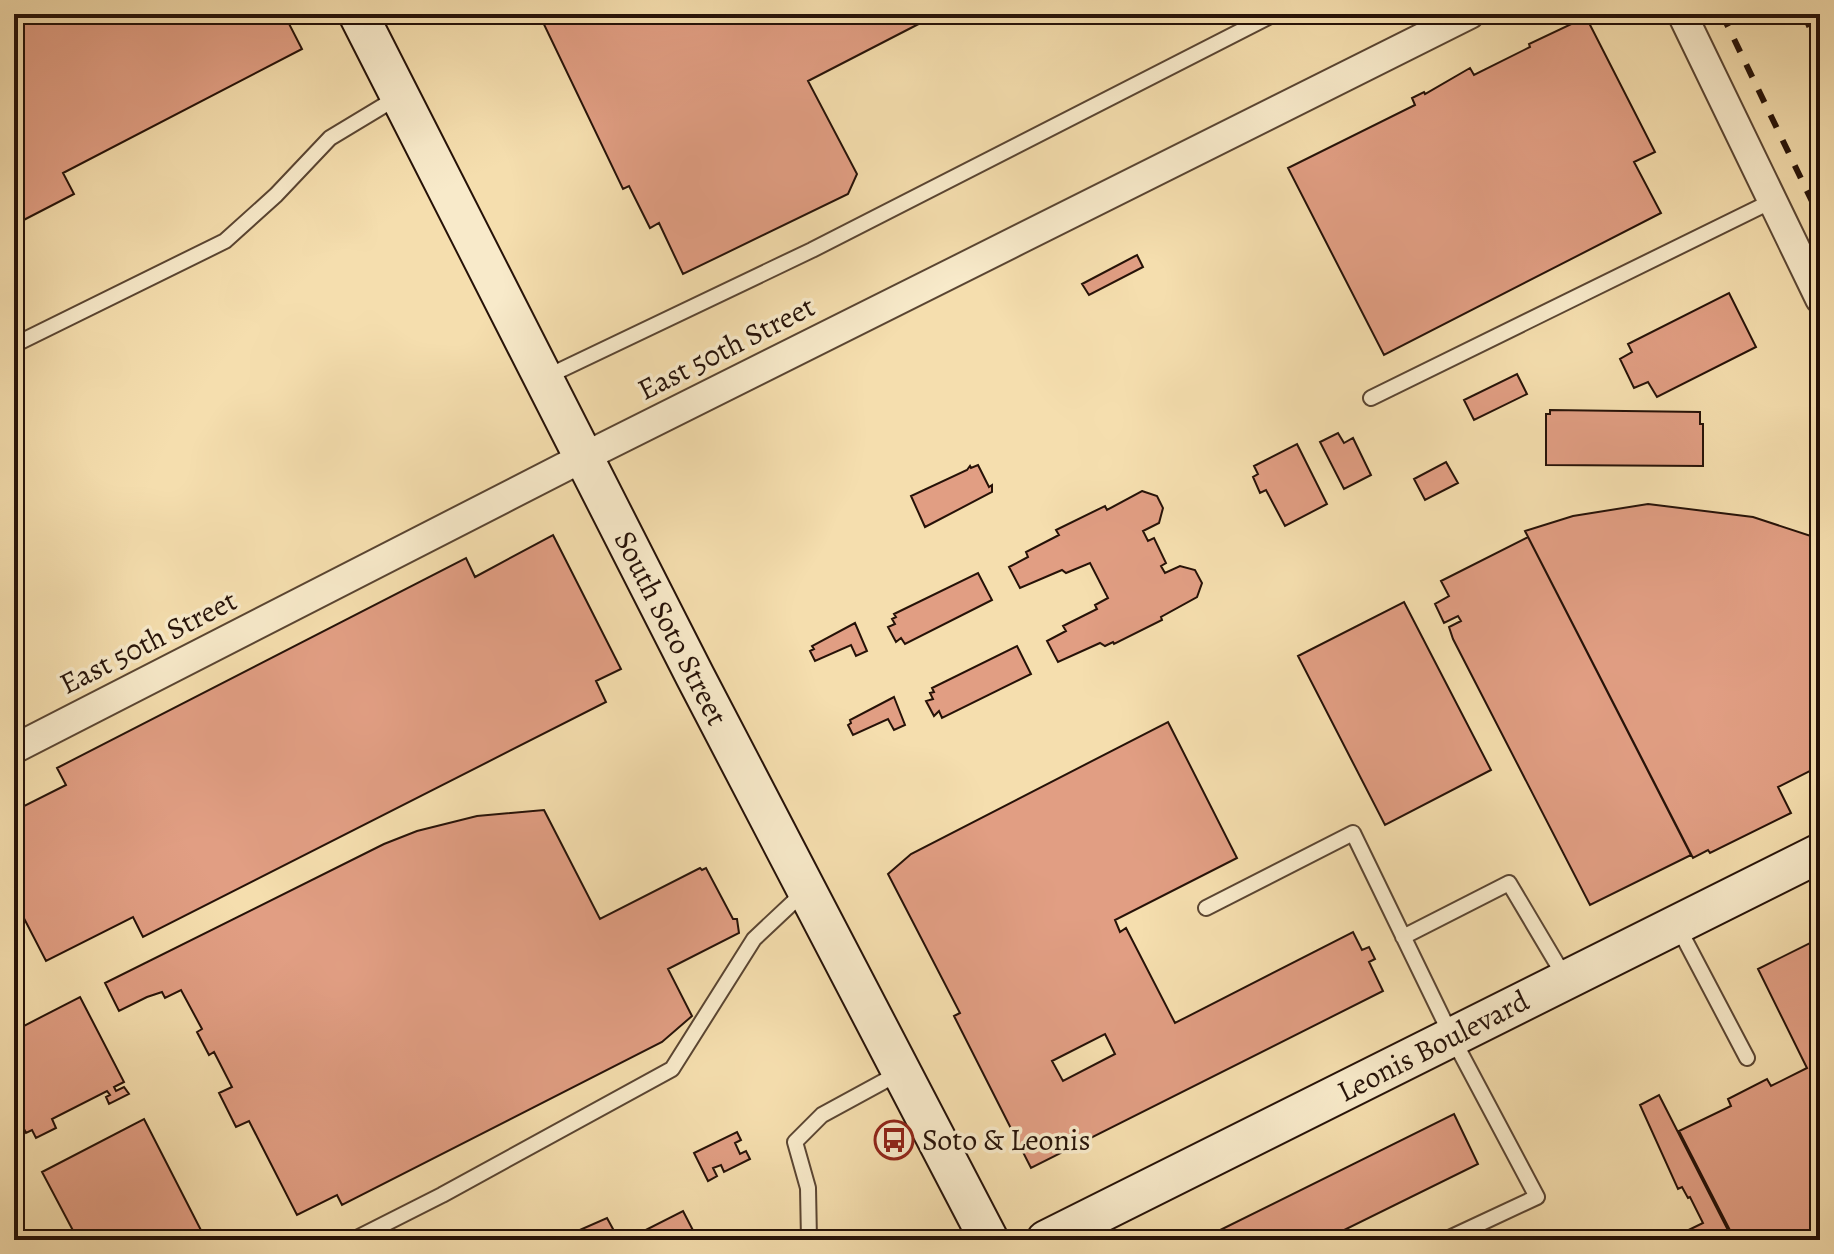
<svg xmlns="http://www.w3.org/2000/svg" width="1834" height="1254" font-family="Alegreya,serif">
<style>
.building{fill:#e19e83;stroke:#261208;stroke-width:2;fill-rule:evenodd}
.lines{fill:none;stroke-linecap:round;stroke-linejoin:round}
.service-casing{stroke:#5a4532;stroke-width:18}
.minor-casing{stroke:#5a4532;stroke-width:32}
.secondary-casing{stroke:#261208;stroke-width:42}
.service{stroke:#f8eaca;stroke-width:14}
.minor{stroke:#f8eaca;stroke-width:28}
.secondary{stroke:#f8eaca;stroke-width:38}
.rail{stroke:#261208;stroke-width:6;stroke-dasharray:14 14;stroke-linecap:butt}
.labels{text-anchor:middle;stroke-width:7;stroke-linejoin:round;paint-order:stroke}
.street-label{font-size:30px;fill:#261208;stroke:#f8eaca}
.poi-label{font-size:30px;fill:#261208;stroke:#f8eaca;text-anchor:start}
</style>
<rect width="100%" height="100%" fill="#f5deae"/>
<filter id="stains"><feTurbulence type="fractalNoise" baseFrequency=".0025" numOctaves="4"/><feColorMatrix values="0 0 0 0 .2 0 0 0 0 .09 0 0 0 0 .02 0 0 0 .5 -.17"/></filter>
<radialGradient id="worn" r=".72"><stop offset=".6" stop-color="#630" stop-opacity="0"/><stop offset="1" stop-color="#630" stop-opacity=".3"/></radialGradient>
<!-- building -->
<path class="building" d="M14,14H284L302,49L63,173L74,194L14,225Z
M539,14H938L808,81L857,174L848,194L683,274L659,223L650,228L629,186L623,189Z
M1586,17L1655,152L1634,162L1661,213L1384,355L1288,168L1415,105L1412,98L1424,92L1425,94L1470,68L1474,75L1530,47L1529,44Z
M1137,255L1143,267L1089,295L1082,284Z
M1729,293L1756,347L1657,397L1648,382L1634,388L1620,359L1632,352L1628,344Z
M1517,374L1527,394L1474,420L1464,400Z
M1550,410L1700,412V424H1703V466L1546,465V414H1550Z
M1338,433L1344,443L1353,438L1371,475L1344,489L1320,442Z
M1297,444L1327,504L1285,526L1266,490L1260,493L1253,477L1258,474L1254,466Z
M1446,462L1458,483L1425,500L1414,479Z
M978,465L989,487L992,485V492L925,527L911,496L967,470L970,466L971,468Z
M1142,491L1157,496L1163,508L1159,523L1143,531L1148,541L1154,538L1166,563L1161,566L1165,573L1180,566L1195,570L1202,583L1197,597L1161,617L1162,620L1114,644L1113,642L1105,646L1100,643L1058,662L1047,641L1066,631L1063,626L1097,609L1095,605L1108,598L1090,563L1066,573L1062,570L1020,588L1009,567L1028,557L1026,552L1059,535L1056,530L1105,506L1107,510Z
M1648,504L1753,517L1820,539V766L1778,787L1791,813L1710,853L1708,850L1693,858L1525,531L1573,516Z
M553,535L621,669L596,681L606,702L143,937L133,917L46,961L14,899V811L66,785L57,768L466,558L475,577Z
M1528,537L1691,855L1590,905L1453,639L1449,627L1461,621L1458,616L1444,623L1435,604L1449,596L1441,581Z
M978,573L992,600L905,644L901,638L896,642L888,627L895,624L892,619L896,617L894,614Z
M1404,602L1491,770L1385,825L1298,656Z
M855,623L867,651L856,656L851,645L815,661L810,651L814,649L812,646Z
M1017,646L1031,674L942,718L939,711L934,716L926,701L933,699L930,693L934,692L932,688Z
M894,697L905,725L894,730L888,719L853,735L848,725L851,723L850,720Z
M1168,722L1237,858L1115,920L1120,932L1126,928L1175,1023L1353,932L1362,950L1369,947L1375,959L1369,962L1383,991L1031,1168L954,1016L960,1013L888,874L911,854ZM1105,1034L1115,1054L1063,1081L1052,1061Z
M544,810L600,919L700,868L702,870L706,868L733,919H737L739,933L668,969L692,1016L662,1042L342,1205L337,1195L297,1215L249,1121L236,1127L219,1093L232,1087L214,1052L209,1055L197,1032L202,1029L181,990L165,998L162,992L147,997L119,1011L105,983L384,844L417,831L477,816Z
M1820,938V1240H1735L1679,1131L1731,1106L1728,1099L1767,1079L1771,1086L1807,1068L1758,969Z
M80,997L124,1082L114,1087L116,1091L124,1087L129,1094L109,1104L106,1097L110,1095L107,1091L52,1119L56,1128L36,1138L32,1130L26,1133L14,1109V1031Z
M1659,1095L1733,1240H1668L1703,1223L1690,1197L1688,1198L1682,1187L1678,1189L1640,1105Z
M1454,1114L1478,1164L1324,1240H1200Z
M144,1119L206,1240H78L42,1172Z
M737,1132L741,1140L735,1143L740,1154L746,1151L750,1159L724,1172L721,1165L713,1168L717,1176L708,1181L694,1153Z
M683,1211L698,1240H626Z
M607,1218L619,1240H557Z"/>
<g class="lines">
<defs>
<path id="service" d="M14,345L225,241L276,195L330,138L398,97
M544,378L812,250L1274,14
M1371,398L1772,201
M1206,908L1353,833L1452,1037L1537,1197L1445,1240
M1677,925L1747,1058
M1403,937L1509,883L1566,979
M353,1240L442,1195L672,1069L754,939L804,892
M809,1240L808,1188L795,1142L822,1115L901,1072"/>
<path id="minor" d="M1682,14L1820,299
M14,749L584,457L1470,14"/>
<path id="secondary" d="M358,14L695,676L989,1240
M1046,1240L1820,853"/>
</defs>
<!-- service casing -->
<use href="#service" class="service-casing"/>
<!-- minor casing -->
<use href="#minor" class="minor-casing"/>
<!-- secondary casing -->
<use href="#secondary" class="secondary-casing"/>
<!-- service -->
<use href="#service" class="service"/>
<!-- minor -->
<use href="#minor" class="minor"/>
<!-- secondary -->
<use href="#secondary" class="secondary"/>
<!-- rail -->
<path class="rail" d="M1722,14L1820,218
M1804,14L1820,52"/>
</g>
<!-- icons -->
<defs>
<symbol id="bus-ring" viewBox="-11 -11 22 22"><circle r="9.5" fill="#f8eaca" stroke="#8f2418" stroke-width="1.5"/><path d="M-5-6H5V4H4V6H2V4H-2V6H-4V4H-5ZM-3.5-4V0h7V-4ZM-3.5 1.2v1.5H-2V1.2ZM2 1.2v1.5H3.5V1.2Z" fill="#8f2418"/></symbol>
</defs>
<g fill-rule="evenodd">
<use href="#bus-ring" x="872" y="1118" width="44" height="44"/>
</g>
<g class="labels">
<!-- street labels -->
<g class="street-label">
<text transform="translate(726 348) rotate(-27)" y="10">East 50th Street</text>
<text transform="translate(671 628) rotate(63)" y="10">South Soto Street</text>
<text transform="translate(148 642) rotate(-27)" y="10">East 50th Street</text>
<text transform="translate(1433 1046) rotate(-27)" y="10">Leonis Boulevard</text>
</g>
<!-- poi labels -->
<g class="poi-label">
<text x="922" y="1150">Soto &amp; Leonis</text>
</g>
</g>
<!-- margin -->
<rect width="1834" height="1254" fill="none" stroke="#f5deae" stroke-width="48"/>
<rect x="16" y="16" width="1802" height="1222" fill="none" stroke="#261208" stroke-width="4"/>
<rect x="24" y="24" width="1786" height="1206" fill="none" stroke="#261208" stroke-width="2"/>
<rect width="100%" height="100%" filter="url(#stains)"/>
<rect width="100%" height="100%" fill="url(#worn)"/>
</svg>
